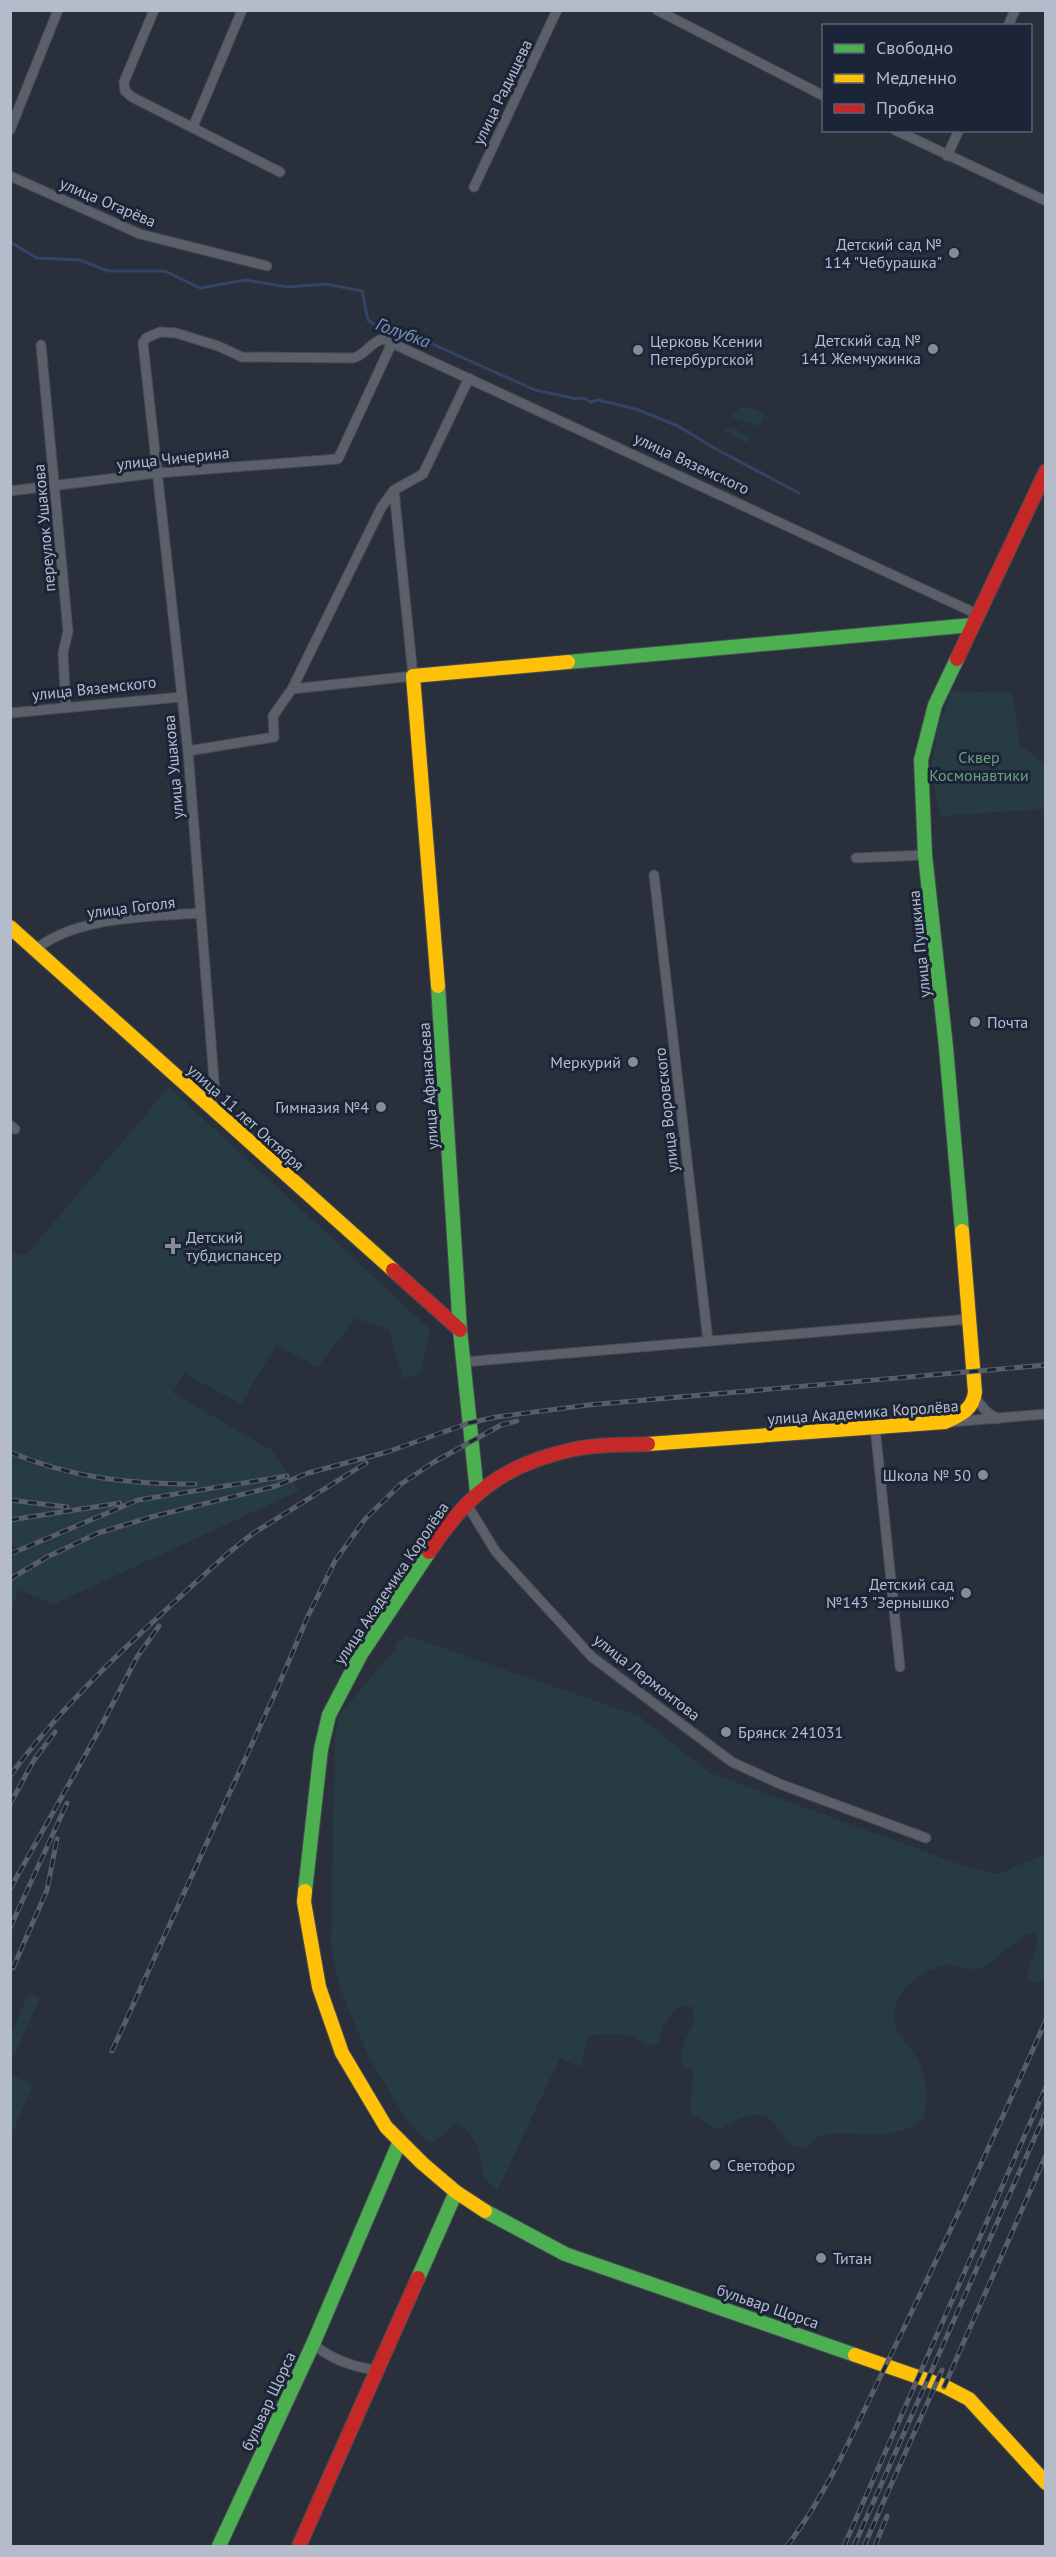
<svg xmlns="http://www.w3.org/2000/svg" width="1056" height="2557" font-family="'PT Sans',sans-serif">
<style>
.green{fill:#263b42}
.lines{fill:none;stroke-linecap:round;stroke-linejoin:round}
.stream{stroke:#334465;stroke-width:3}
.street-casing{stroke:#464b53;stroke-width:11}
.fast-casing{stroke:#464b53;stroke-width:16}
.slow-casing{stroke:#464b53;stroke-width:16}
.jam-casing{stroke:#464b53;stroke-width:16}
.street{stroke:#5b5f69;stroke-width:9}
.fast{stroke:#4caf50;stroke-width:14}
.slow{stroke:#ffc107;stroke-width:14}
.jam{stroke:#c62828;stroke-width:14}
.rail-casing{stroke:#595e66;stroke-width:5}
.rail{stroke:#1c2537;stroke-width:3;stroke-dasharray:9;stroke-linecap:butt}
.poi-dot{fill:#848b99;stroke:#1c2537;stroke-width:2}
.labels{text-anchor:middle;stroke-width:6;stroke-linejoin:round;paint-order:stroke}
.street-label{font-size:16px;fill:#b4bccc;stroke:#1c2537}
.poi-label{font-size:16px;fill:#b4bccc;stroke:#1c2537;text-anchor:end}
.park-label{font-size:16px;fill:#699f7a;stroke:#1c2537}
.water-label{font-size:18px;font-style:italic;fill:#798eb6;stroke:#1c2537}
</style>
<rect width="100%" height="100%" fill="#2a303b"/>
<!-- green -->
<path class="green" d="M740,407L756,410L765,416L759,426L731,417Z
M730,426L750,437L746,443L730,433L724,432Z
M951,691L1012,693L1020,745L1045,764V809L940,816L931,769L938,726Z
M169,1087L430,1329L421,1373L403,1378L389,1330L355,1318L318,1367L276,1345L241,1404L184,1373L173,1393L273,1451L299,1491L54,1604L19,1590L11,1609V1561L17,1547L10,1544L11,1253L26,1255Z
M408,1636L639,1716L710,1773L964,1866L993,1873H1000L1045,1854V1981L1033,1982L1028,1979C1026,1964 1037,1952 1038,1937L1033,1933C1012,1938 1001,1960 980,1968C969,1972 956,1963 944,1965C938,1967 929,1971 923,1974C904,1983 886,2010 897,2030C904,2042 915,2052 920,2065C927,2082 928,2100 923,2118C917,2122 910,2128 903,2130C879,2139 850,2130 825,2134C815,2135 810,2151 798,2147C787,2144 783,2134 776,2125C762,2104 735,2120 719,2130L690,2113L693,2074L689,2068L682,2067C682,2063 680,2057 681,2052C684,2035 700,2025 692,2007C670,2002 664,2027 658,2043L651,2046L626,2034L589,2035L580,2067L560,2058L497,2191L483,2175C483,2158 475,2130 457,2124L433,2143L425,2140L405,2117L368,2056L340,1988L331,1947L335,1734L339,1715L395,1649L396,1642Z
M29,1993L40,1998L11,2062V2033Z
M11,2075L33,2085L11,2136Z"/>
<g class="lines">
<!-- stream -->
<path class="stream" d="M10,242L37,258L80,260L108,271H165L200,288L246,280L287,287L326,284L362,291L368,320L375,325H390L535,390L577,399L584,398L591,402L598,400L636,409L678,426L714,448L799,493"/>
<defs>
<path id="street" d="M154,10L124,82L125,91L132,97L280,172
M657,10L824,96
M1008,26L1015,10
M193,127L242,10
M10,130L58,10
M895,130L1046,201
M947,156L959,130
M10,176L140,234L267,266
M474,187L557,10
M41,345L68,631L63,653L66,708
M394,490L381,508L292,689L413,676L394,490L423,474L469,378
M10,491L157,473L338,459L392,343
M10,713L181,697
M188,751L274,737L273,716L292,689
M856,858L925,855
M654,875L708,1341
M36,949C77,916 149,917 200,913
M208,1105L215,1093L188,751L143,343L146,338L160,332L176,333L218,346L242,357L353,358C366,355 370,342 383,339L977,614
M10,1125L15,1129
M464,1362L970,1319
M975,1398L986,1411L997,1419
M951,1422L1046,1414
M875,1427L900,1667
M466,1503L496,1552L592,1657L732,1762L780,1784L926,1838
M313,2344C331,2359 353,2367 376,2370"/>
<path id="fast" d="M957,659L935,705L921,760L925,855L946,1047L962,1231
M568,662L972,625
M438,986L460,1330L477,1493
M305,1891L321,1749L329,1715L361,1654L429,1552
M485,2211L565,2254L855,2355
M418,2278L456,2192
M219,2546L313,2344L400,2141"/>
<path id="slow" d="M10,927L393,1270
M438,986L413,676L568,662
M648,1444L945,1422C960,1415 973,1410 975,1392L962,1231
M305,1891L304,1902L319,1987L342,2053L386,2127L422,2163L456,2192L485,2211
M855,2355L944,2386L969,2399L1046,2483"/>
<path id="jam" d="M957,659L1046,471
M393,1270L460,1330
M429,1552C468,1493 504,1464 575,1449C598,1444 624,1445 648,1444
M299,2546L418,2278"/>
</defs>
<!-- street casing -->
<use href="#street" class="street-casing"/>
<!-- fast casing -->
<use href="#fast" class="fast-casing"/>
<!-- slow casing -->
<use href="#slow" class="slow-casing"/>
<!-- jam casing -->
<use href="#jam" class="jam-casing"/>
<!-- street -->
<use href="#street" class="street"/>
<!-- fast -->
<use href="#fast" class="fast"/>
<!-- slow -->
<use href="#slow" class="slow"/>
<!-- jam -->
<use href="#jam" class="jam"/>
<defs>
<path id="rail" d="M10,1452C70,1478 131,1484 195,1484
M10,1500L67,1507
M10,1520L120,1503
M10,1554L138,1500L287,1476
M10,1579L47,1557L98,1533L151,1517L276,1486L308,1473L387,1452L469,1423L496,1417L588,1405L1046,1365
M10,1776C71,1693 150,1624 226,1555L252,1534L366,1463
M10,1804L34,1760L55,1732
M10,1889L97,1734L137,1657L159,1626
M10,1928L67,1803
M13,1968L47,1890L57,1839
M112,2051L277,1689L308,1616L335,1561L365,1519L401,1484L434,1462L501,1425L517,1421
M944,2387L1046,2155
M787,2546C829,2491 856,2426 887,2363C942,2250 995,2135 1046,2020
M844,2546L1046,2087
M854,2546L1046,2112
M864,2546L942,2370
M875,2546L887,2516"/>
</defs>
<!-- rail casing -->
<use href="#rail" class="rail-casing"/>
<!-- rail -->
<use href="#rail" class="rail"/>
</g>
<!-- markers -->
<g class="poi-dot">
<circle cx="954" cy="253" r="6"/>
<circle cx="933" cy="349" r="6"/>
<circle cx="638" cy="350" r="6"/>
<circle cx="975" cy="1022" r="6"/>
<circle cx="633" cy="1062" r="6"/>
<circle cx="381" cy="1107" r="6"/>
<path d="M170 1237h6v6h6v6h-6v6h-6v-6h-6v-6h6z"/>
<circle cx="983" cy="1475" r="6"/>
<circle cx="966" cy="1593" r="6"/>
<circle cx="726" cy="1732" r="6"/>
<circle cx="715" cy="2165" r="6"/>
<circle cx="821" cy="2258" r="6"/>
</g>
<g class="labels">
<!-- street labels -->
<g class="street-label">
<text transform="translate(502 92) rotate(-64)" y="6">улица Радищева</text>
<text transform="translate(108 202) rotate(23)" y="6">улица Огарёва</text>
<text transform="translate(173 458) rotate(-6)" y="6">улица Чичерина</text>
<text transform="translate(692 463) rotate(25)" y="6">улица Вяземского</text>
<text transform="translate(44 528) rotate(-95)" y="6">переулок Ушакова</text>
<text transform="translate(94 688) rotate(-6)" y="6">улица Вяземского</text>
<text transform="translate(173 767) rotate(-95)" y="6">улица Ушакова</text>
<text transform="translate(131 907) rotate(-7)" y="6">улица Гоголя</text>
<text transform="translate(919 944) rotate(-96)" y="6">улица Пушкина</text>
<text transform="translate(428 1086) rotate(-94)" y="6">улица Афанасьева</text>
<text transform="translate(666 1110) rotate(-96)" y="6">улица Воровского</text>
<text transform="translate(246 1117) rotate(42)" y="6">улица 11 лет Октября</text>
<text transform="translate(863 1412) rotate(-4)" y="6">улица Академика Королёва</text>
<text transform="translate(391 1583) rotate(-56)" y="6">улица Академика Королёва</text>
<text transform="translate(647 1677) rotate(38)" y="6">улица Лермонтова</text>
<text transform="translate(768 2306) rotate(19)" y="6">бульвар Щорса</text>
<text transform="translate(268 2401) rotate(-65)" y="6">бульвар Щорса</text>
</g>
<!-- poi labels -->
<g class="poi-label">
<text x="942" y="250">Детский сад №<tspan x="942" dy="18">114 "Чебурашка"</tspan></text>
<text x="921" y="346">Детский сад №<tspan x="921" dy="18">141 Жемчужинка</tspan></text>
<text x="650" y="347" text-anchor="start">Церковь Ксении<tspan x="650" dy="18">Петербургской</tspan></text>
<text x="987" y="1028" text-anchor="start">Почта</text>
<text x="621" y="1068">Меркурий</text>
<text x="369" y="1113">Гимназия №4</text>
<text x="186" y="1243" text-anchor="start">Детский<tspan x="186" dy="18">тубдиспансер</tspan></text>
<text x="971" y="1481">Школа № 50</text>
<text x="954" y="1590">Детский сад<tspan x="954" dy="18">№143 "Зернышко"</tspan></text>
<text x="738" y="1738" text-anchor="start">Брянск 241031</text>
<text x="727" y="2171" text-anchor="start">Светофор</text>
<text x="833" y="2264" text-anchor="start">Титан</text>
</g>
<!-- park labels -->
<g class="park-label">
<text x="979" y="763">Сквер<tspan x="979" dy="18">Космонавтики</tspan></text>
</g>
<!-- water labels -->
<g class="water-label">
<text transform="translate(403 333) rotate(20)" y="6">Голубка</text>
</g>
</g>
<!-- border -->
<rect width="1056" height="2557" fill="none" stroke="#b4bccc" stroke-width="24"/>
<!-- legend -->
<rect x="822" y="24" width="210" height="108" fill="#1c2537" stroke="#596173" stroke-width="1.5"/>
<rect x="834" y="44" width="30" height="9" fill="#4caf50" stroke="#596173" stroke-width="1.5"/>
<text x="876" y="54" font-size="18" fill="#b4bccc">Свободно</text>
<rect x="834" y="74" width="30" height="9" fill="#ffc107" stroke="#596173" stroke-width="1.5"/>
<text x="876" y="84" font-size="18" fill="#b4bccc">Медленно</text>
<rect x="834" y="104" width="30" height="9" fill="#c62828" stroke="#596173" stroke-width="1.5"/>
<text x="876" y="114" font-size="18" fill="#b4bccc">Пробка</text>
</svg>
